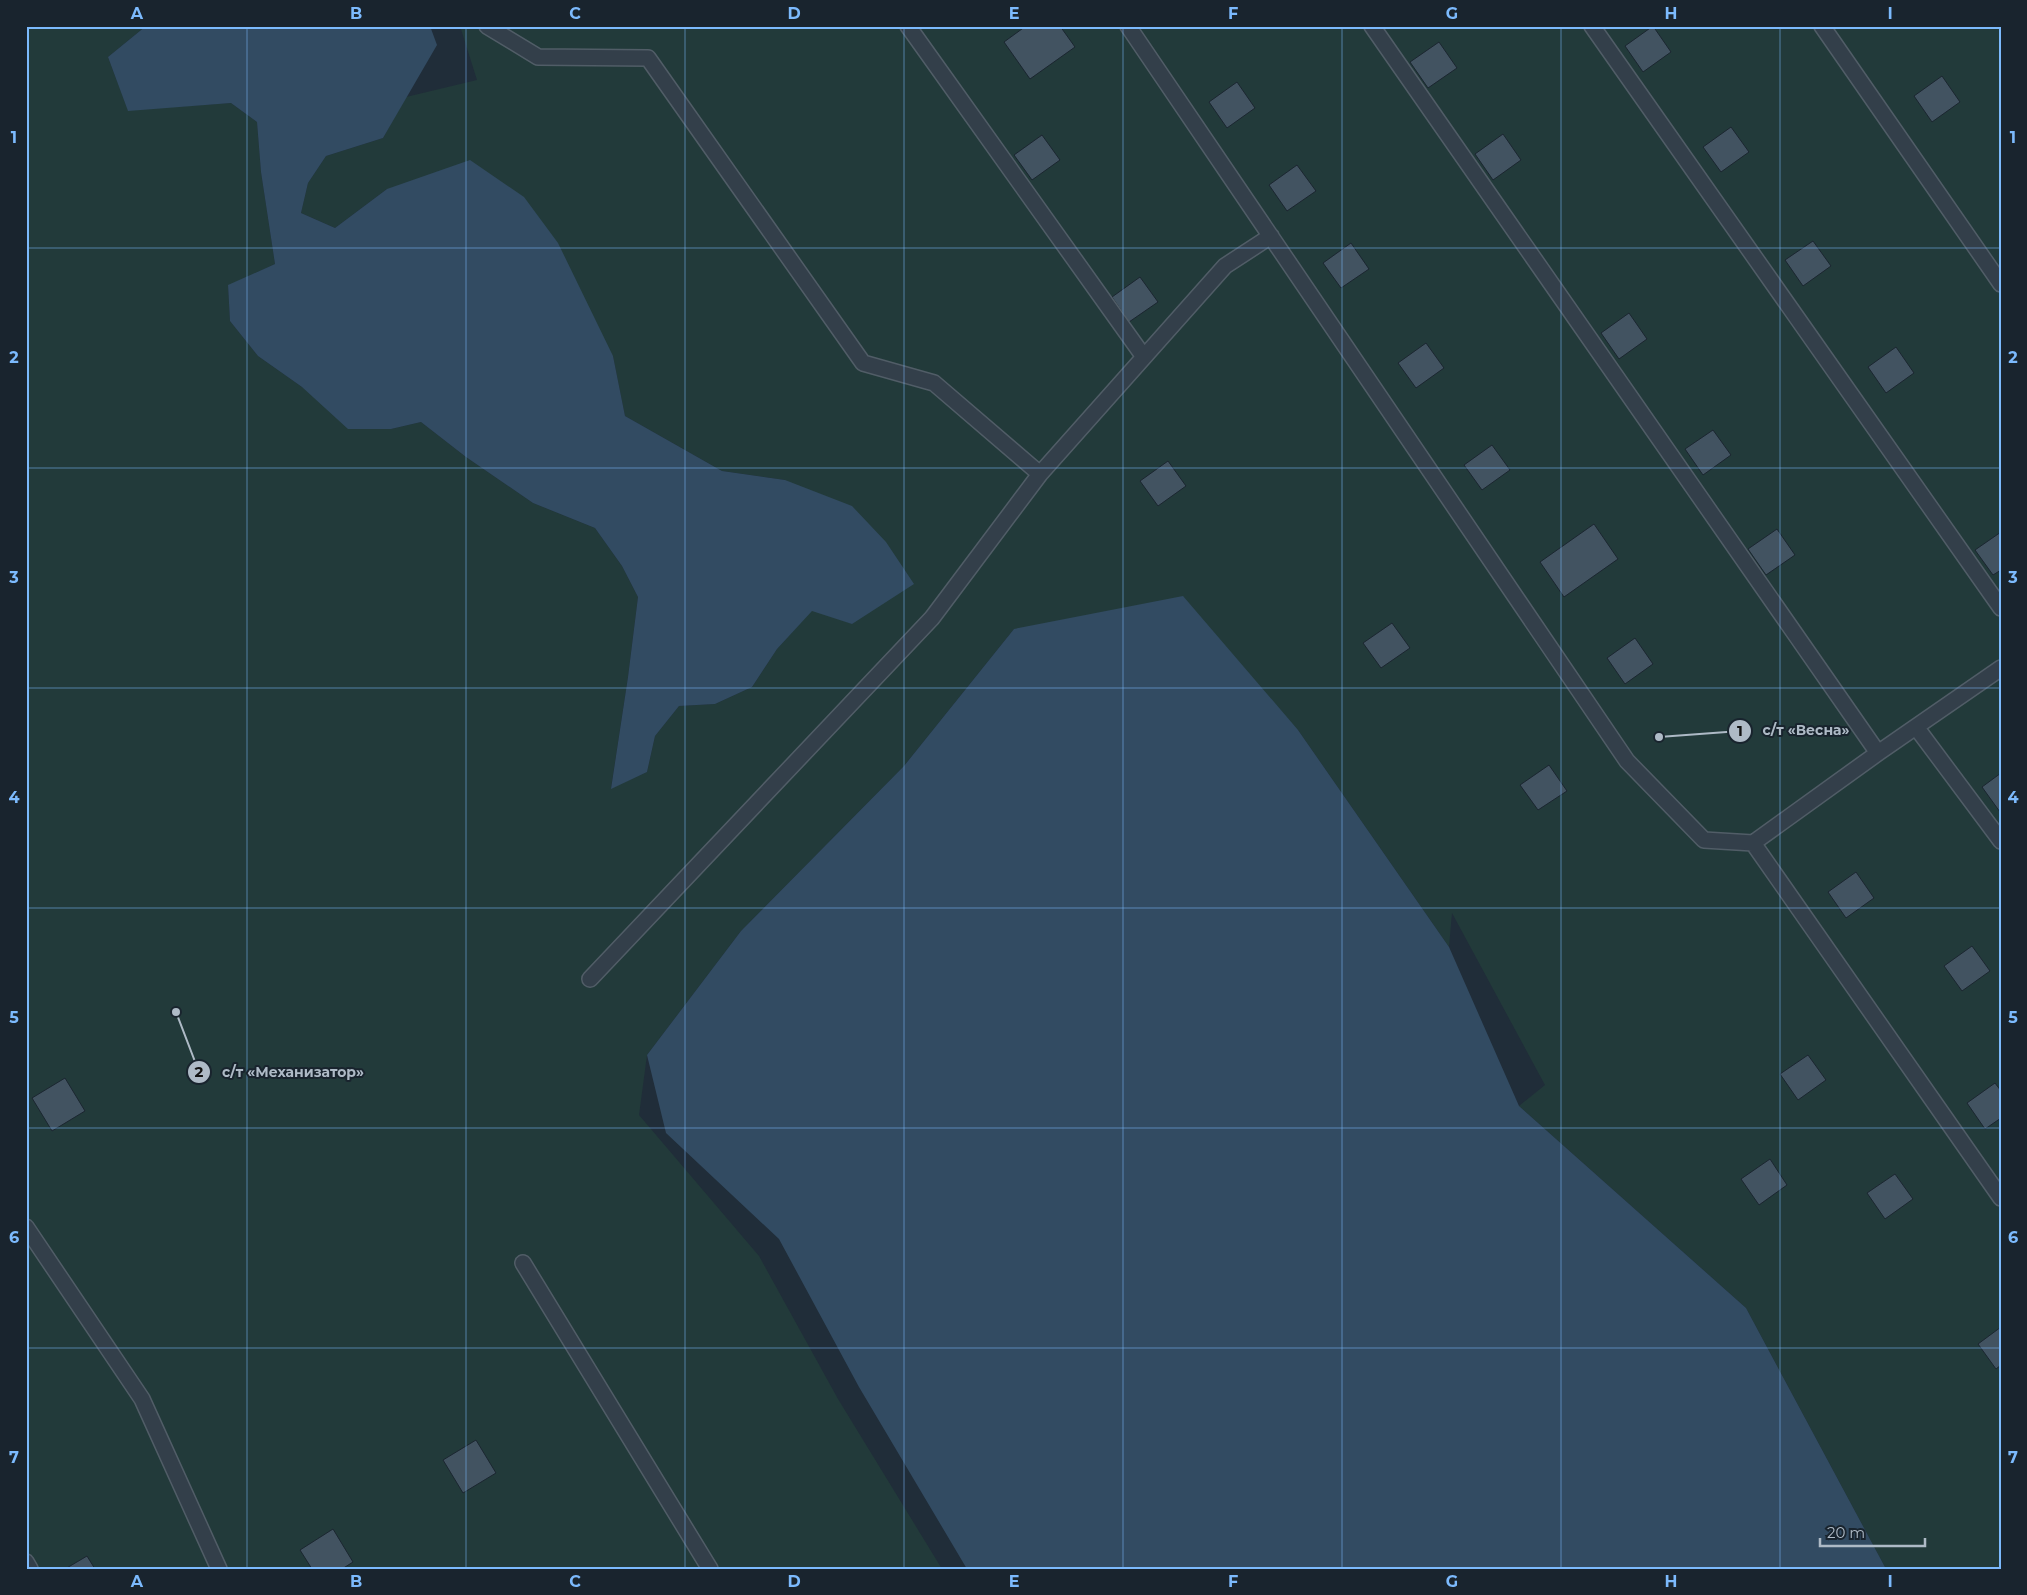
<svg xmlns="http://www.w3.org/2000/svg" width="2027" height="1595" font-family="Montserrat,sans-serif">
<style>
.green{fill:#223a3a}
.water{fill:#324b62}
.building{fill:#425361;stroke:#1b2630}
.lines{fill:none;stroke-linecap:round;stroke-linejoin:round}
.service-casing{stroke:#515d67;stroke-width:18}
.service{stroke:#333f4a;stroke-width:15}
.grid{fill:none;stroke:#7cbafd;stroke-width:1;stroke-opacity:0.55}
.leader{fill:none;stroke:#aebac6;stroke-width:2}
.callout-dot{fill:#aebac6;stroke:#19242e;stroke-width:2}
.mark-label{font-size:15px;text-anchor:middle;font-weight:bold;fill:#111}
.callout-label{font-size:14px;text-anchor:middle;font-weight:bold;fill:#aebac6;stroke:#19242e;stroke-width:4;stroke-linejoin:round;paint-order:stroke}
.neatline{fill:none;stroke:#7cbafd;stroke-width:2}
.grid-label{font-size:16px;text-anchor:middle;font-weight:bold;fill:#7cbafd}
</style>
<rect width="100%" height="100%" fill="#202d39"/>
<!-- green -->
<path class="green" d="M26,26H146L108,57L128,110L231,103L257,122L261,172L275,264L228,286L230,321L258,356L302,387L391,429L421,422L466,457L533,503L595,528L622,566L638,597L628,677L611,788L647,772L655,736L679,706L715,704L752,687L777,649L812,610L853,624L785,480L722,471L625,416L613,356L387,189L335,228L301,213L308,183L326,156L383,138L406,97L477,80L460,26H2001V1569H1886L1746,1308L1519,1106L1545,1085L1452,913L1449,947L1298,730L1014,629L904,766L741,931L647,1055L639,1115L759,1256L838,1399L942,1569H26Z"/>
<!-- water -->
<path class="water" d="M146,26H430L437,45L383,138L326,156L308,183L301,213L335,228L387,189L470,160L524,197L558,243L613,356L625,416L722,471L785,480L852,506L886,542L914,584L852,624L812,611L777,649L752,687L715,704L679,706L655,736L647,772L611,789L628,677L638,597L622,566L595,528L533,503L466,457L421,422L391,429H348L302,387L258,356L230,321L228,285L275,264L261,172L257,122L231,103L128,111L108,57Z
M1183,596L1298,730L1449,947L1519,1106L1746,1308L1886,1569H967L859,1387L779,1239L666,1133L647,1055L741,931L904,766L1014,629Z"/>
<!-- building -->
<path class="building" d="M1026,26H1060L1075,47L1030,79L1004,42Z
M1653,26L1671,52L1643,72L1625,46Z
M1439,42L1457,68L1428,88L1410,62Z
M1942,76L1960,102L1932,122L1914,96Z
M1237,82L1255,108L1227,128L1209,102Z
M1731,127L1749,152L1721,172L1703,147Z
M1503,134L1521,160L1493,180L1475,154Z
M1042,135L1060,160L1032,180L1014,155Z
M1297,165L1316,191L1287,211L1269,185Z
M1813,241L1831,266L1803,286L1785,260Z
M1351,243L1369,269L1341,288L1323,263Z
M1140,277L1158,302L1129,322L1112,297Z
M1629,313L1647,339L1619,359L1601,333Z
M1426,343L1444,368L1416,388L1398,363Z
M1896,347L1914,373L1886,393L1868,367Z
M1713,430L1731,455L1703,475L1685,449Z
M1492,445L1510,470L1482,490L1464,465Z
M1168,461L1186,486L1158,506L1140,481Z
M1594,524L1618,559L1564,597L1540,562Z
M1777,529L1795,555L1766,575L1748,549Z
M2001,532V570L1993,575L1975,550Z
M1392,623L1410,648L1381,668L1363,643Z
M1635,638L1653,664L1625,684L1607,658Z
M1549,765L1567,791L1538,810L1520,785Z
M2001,773V811L2000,812L1982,787Z
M1856,872L1874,898L1846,918L1828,892Z
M1972,946L1990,971L1962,991L1944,966Z
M1808,1055L1826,1080L1798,1100L1780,1074Z
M65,1078L85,1111L52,1131L32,1098Z
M1995,1083L2001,1091V1118L1985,1129L1967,1103Z
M1770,1159L1787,1185L1759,1205L1741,1179Z
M1895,1174L1913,1199L1885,1219L1867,1193Z
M2001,1327V1365L1996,1369L1978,1344Z
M476,1440L496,1473L463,1493L443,1460Z
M333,1529L353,1562L342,1569H312L300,1550Z
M87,1556L95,1569H65Z"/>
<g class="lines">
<defs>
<path id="service" d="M487,26L538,57L648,58L863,363L934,383L1040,474
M908,26L1144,357
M1128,26L1627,761L1704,840L1753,843L1878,753L2001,668
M1372,26L1878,753
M1592,26L2001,608
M1822,26L2001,284
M1916,727L2001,841
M1753,843L2001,1198
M590,979L932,618L1040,474L1225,266L1271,236
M26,1227L142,1399L219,1569
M523,1263L710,1569
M26,1562L30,1569"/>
</defs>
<!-- service casing -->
<use href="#service" class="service-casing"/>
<!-- service -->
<use href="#service" class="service"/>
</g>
<!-- grid -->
<path class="grid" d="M247,26V1569M466,26V1569M685,26V1569M904,26V1569M1123,26V1569M1342,26V1569M1561,26V1569M1780,26V1569M26,248H2001M26,468H2001M26,688H2001M26,908H2001M26,1128H2001M26,1348H2001"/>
<!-- callouts -->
<path class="leader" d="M1659 737L1740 731M176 1012L199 1072"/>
<g class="callout-dot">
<circle cx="1659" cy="737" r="5"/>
<circle cx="176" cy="1012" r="5"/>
<circle cx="1740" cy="731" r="12"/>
<circle cx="199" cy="1072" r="12"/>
</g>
<g class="mark-label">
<text x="1740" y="736">1</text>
<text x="199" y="1077">2</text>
</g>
<g class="callout-label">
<text x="1806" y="735">с/т «Весна»</text>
<text x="293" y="1077">с/т «Механизатор»</text>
</g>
<!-- border -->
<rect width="2027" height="1595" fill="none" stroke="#19242e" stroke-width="55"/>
<!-- scale -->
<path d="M1820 1538v8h105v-8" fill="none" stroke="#aebac6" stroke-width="2.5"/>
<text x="1827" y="1538" font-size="15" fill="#aebac6" stroke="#19242e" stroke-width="4" paint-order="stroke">20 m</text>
<rect x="28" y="28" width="1972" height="1540" class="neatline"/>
<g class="grid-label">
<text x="137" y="19">A</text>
<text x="356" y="19">B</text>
<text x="575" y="19">C</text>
<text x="794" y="19">D</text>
<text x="1014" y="19">E</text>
<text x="1233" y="19">F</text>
<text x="1452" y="19">G</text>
<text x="1671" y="19">H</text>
<text x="1890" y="19">I</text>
<text x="14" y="143">1</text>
<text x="2013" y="143">1</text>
<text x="14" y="363">2</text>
<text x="2013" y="363">2</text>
<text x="14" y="583">3</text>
<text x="2013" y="583">3</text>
<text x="14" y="803">4</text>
<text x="2013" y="803">4</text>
<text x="14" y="1023">5</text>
<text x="2013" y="1023">5</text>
<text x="14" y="1243">6</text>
<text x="2013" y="1243">6</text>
<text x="14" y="1463">7</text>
<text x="2013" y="1463">7</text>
<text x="137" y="1587">A</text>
<text x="356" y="1587">B</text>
<text x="575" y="1587">C</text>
<text x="794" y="1587">D</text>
<text x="1014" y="1587">E</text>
<text x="1233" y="1587">F</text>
<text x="1452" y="1587">G</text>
<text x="1671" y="1587">H</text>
<text x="1890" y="1587">I</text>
</g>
</svg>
